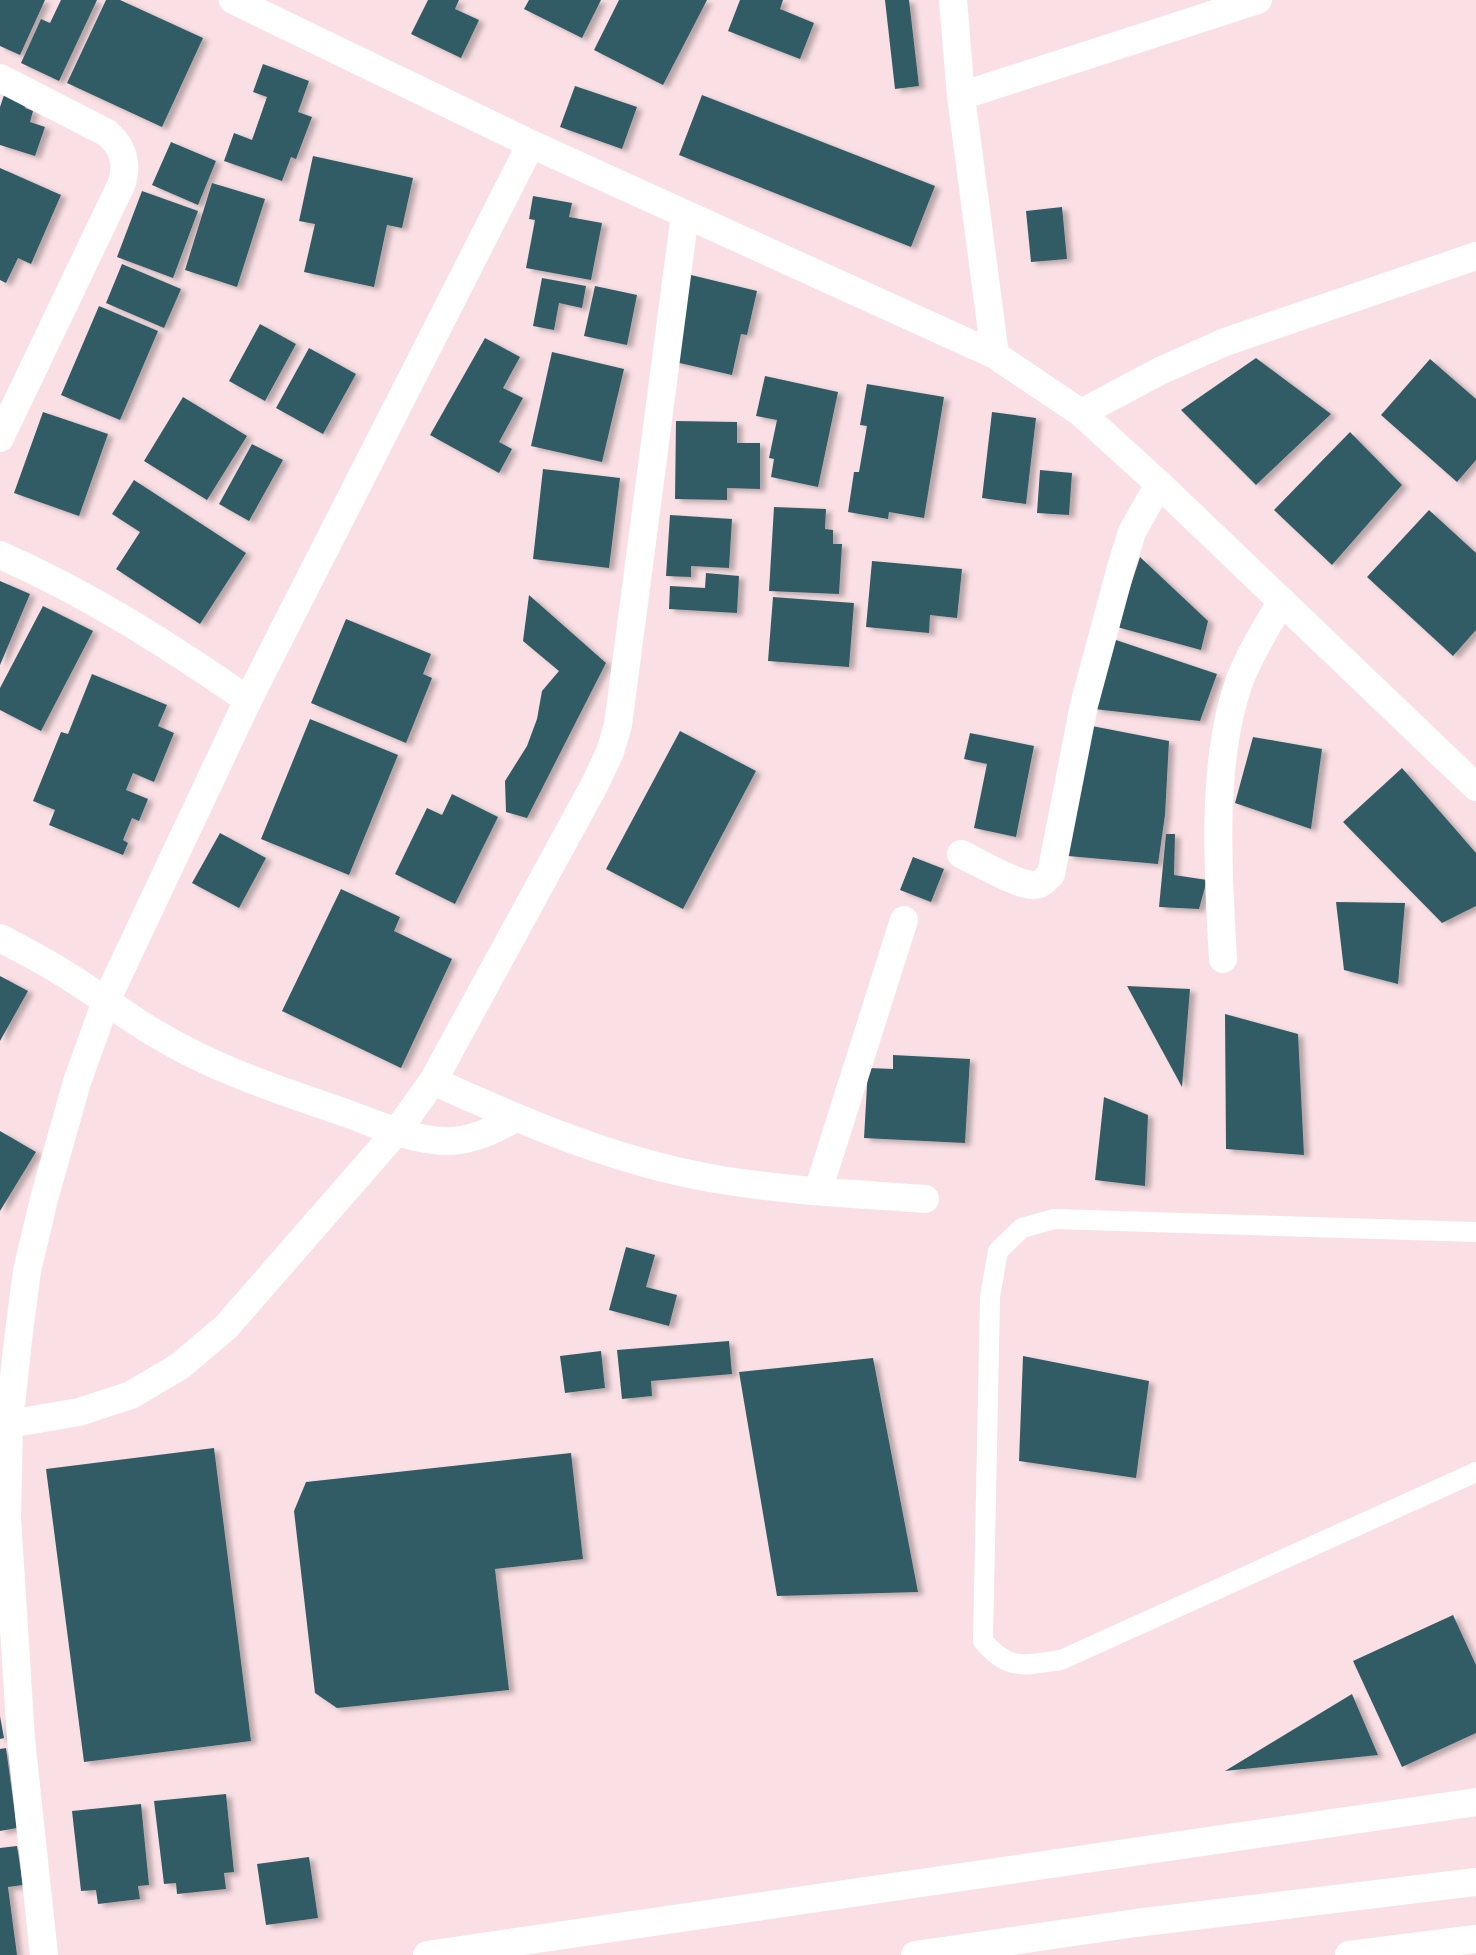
<svg xmlns="http://www.w3.org/2000/svg" width="1476" height="1955" font-family="Ubuntu,sans-serif">
<style>
.building{fill:#335c65;filter:url(#shadow)}
.lines{fill:none;stroke-linecap:round;stroke-linejoin:round}
.service{stroke:#fff;stroke-width:20}
.minor{stroke:#fff;stroke-width:28}
.tertiary{stroke:#fff;stroke-width:28}
.trunk{stroke:#fff;stroke-width:28}
</style>
<defs>
<filter id="shadow"><feDropShadow dx="5.5" dy="3" stdDeviation="2.5" flood-color="#0004"/></filter>
</defs>
<rect width="100%" height="100%" fill="#fae0e4"/>
<!-- building -->
<path class="building" d="M0,0H45L20,55L0,46Z
M61,0H97L59,81L21,63L41,19L50,23Z
M106,0H120L203,38L162,127L67,83Z
M428,0H459L455,9L479,20L461,58L411,34Z
M529,0H601L582,38L524,9Z
M619,0H707L663,85L594,50Z
M740,0H783L780,9L814,23L800,59L728,31Z
M885,0H909L919,86L895,89Z
M263,64L309,81L298,112L312,117L296,159L291,157L282,181L224,161L234,133L252,140L267,97L253,92Z
M575,86L637,107L622,149L560,127Z
M5,92L28,99L25,108L33,111L30,122L45,127L35,156L0,145V107Z
M702,95L935,186L911,247L679,155Z
M171,142L216,161L198,205L152,185Z
M313,156L413,178L402,228L387,225L374,287L304,272L315,224L299,221Z
M0,168L61,195L31,264L18,258L6,283L0,280Z
M212,183L265,199L237,287L185,270Z
M142,191L198,211L173,278L117,257Z
M533,196L572,203L569,217L602,223L591,280L526,268L535,220L529,219Z
M1062,207L1067,259L1031,262L1026,211Z
M122,264L181,289L164,328L106,303Z
M691,275L757,291L747,335L741,334L732,375L671,361Z
M542,278L586,286L582,308L559,303L554,330L533,326Z
M595,286L637,295L627,345L584,336Z
M99,306L158,331L120,420L61,395Z
M260,324L296,344L265,401L229,381Z
M485,338L520,357L503,388L523,398L499,442L512,449L499,473L430,435Z
M309,348L356,374L323,434L276,408Z
M552,352L624,369L602,462L531,446Z
M1256,358L1331,414L1256,485L1181,410Z
M1430,359L1476,399V460L1457,482L1381,415Z
M765,376L838,392L818,487L771,477L774,459L769,458L777,420L756,416Z
M867,384L944,397L924,518L889,512L888,519L848,512L854,472H859L867,426L860,425Z
M183,397L247,436L207,500L144,461Z
M43,412L108,434L79,516L14,493Z
M992,412L1036,418L1026,504L982,498Z
M676,421L737,422V443H760V489L727,488V500L675,499Z
M1350,432L1402,485L1332,565L1274,510Z
M252,444L283,460L249,521L219,504Z
M543,469L620,478L609,568L533,559Z
M1040,470L1072,473L1069,515L1037,513Z
M134,480L246,553L200,624L116,569L140,532L112,514Z
M774,507L826,509L825,529L833,530V544H842L839,594L769,591Z
M1429,510L1476,553V630L1453,656L1367,577Z
M670,515L732,519L729,568L691,566V577L666,576Z
M1140,557L1208,621L1201,650L1117,627Z
M872,561L962,569L957,618L930,615L929,633L866,627Z
M706,573L739,576L737,613L669,609L670,586L705,588Z
M0,581L30,594L0,665Z
M529,595L606,663L527,818L506,812L505,781L527,746L537,719L542,691L559,671L523,641Z
M773,597L854,603L849,667L768,661Z
M43,606L93,631L41,731L0,710V688Z
M346,619L431,654L423,674L432,678L406,743L311,703Z
M1110,638L1217,674L1200,721L1094,709Z
M92,674L167,705L158,726L174,733L154,782L133,773L126,790L148,799L139,821L132,818L123,840L128,843L123,855L49,825L55,810L33,801L61,732L68,734Z
M310,719L398,755L349,875L261,839Z
M1092,726L1169,741L1165,815L1158,864L1068,856Z
M680,731L756,771L683,909L606,869Z
M970,733L1034,746L1016,837L974,828L987,764L964,759Z
M1253,737L1322,749L1311,829L1235,803Z
M1402,768L1476,853V906L1442,923L1343,822Z
M452,794L498,817L455,904L395,874L427,808L442,815Z
M220,833L266,858L239,908L192,883Z
M1166,834H1175L1174,875L1207,880L1199,909L1159,907Z
M913,857L944,869L931,902L900,890Z
M341,889L400,917L394,931L452,959L401,1068L282,1011Z
M1336,902L1405,903L1398,984L1344,970Z
M0,976L28,991L0,1041Z
M1127,986L1190,989L1182,1087Z
M1225,1014L1298,1034L1304,1155L1226,1149Z
M893,1055L970,1059L965,1143L864,1138L868,1068L893,1069Z
M1104,1097L1148,1115L1145,1186L1095,1180Z
M0,1131L36,1152L0,1211Z
M626,1247L655,1255L646,1287L677,1295L669,1326L609,1310Z
M729,1341L732,1374L651,1381L652,1396L622,1399L617,1350Z
M601,1351L605,1388L565,1393L560,1356Z
M1023,1356L1149,1381L1136,1478L1019,1461Z
M873,1358L918,1592L777,1596L739,1372Z
M214,1448L251,1741L84,1762L46,1469Z
M571,1453L583,1559L495,1569L509,1690L337,1708L315,1693L294,1511L306,1482Z
M1453,1615L1476,1665V1733L1402,1767L1353,1661Z
M1352,1694L1378,1755L1225,1771Z
M0,1716L4,1738L0,1739Z
M6,1748L17,1828L0,1831V1749Z
M226,1794L234,1872L224,1873L226,1889L177,1894L176,1883L164,1884L154,1801Z
M141,1804L149,1885L138,1886L140,1899L98,1904L96,1890L81,1891L72,1811Z
M17,1846L23,1885L8,1887L17,1955H0V1848Z
M309,1857L318,1918L266,1925L257,1864Z"/>
<g class="lines">
<!-- service -->
<path class="service" d="M1476,1232L1054,1219L1022,1228L998,1251L990,1297L983,1641C1009,1672 1025,1665 1061,1660L1476,1472"/>
<!-- minor -->
<path class="minor" d="M233,0L531,144L995,355L1081,413L1159,484L1476,787
M953,0L961,96L995,355
M0,78L107,133C123,147 128,162 122,183L0,438
M961,96L1258,0
M1081,413L1160,371L1225,342L1476,256
M0,555C89,594 168,645 248,700
M961,854C978,862 1015,884 1032,885C1041,886 1046,879 1051,874L1084,705L1122,564L1132,532L1159,484
M0,938C21,949 43,960 63,973C95,992 125,1016 158,1035C216,1070 282,1091 346,1113C378,1125 413,1141 448,1141C472,1141 494,1130 515,1118
M1223,959C1218,873 1210,759 1241,677C1252,650 1267,626 1282,601
M433,1081C526,1123 621,1164 722,1180C788,1191 857,1194 925,1199
M818,1191L904,920
M9,1424L79,1412L131,1395L180,1366L226,1327L397,1131L433,1081L595,784L610,752L618,725L685,214
M44,1955L21,1739L7,1518L9,1424L18,1340L27,1271L44,1199L77,1082L106,1001L248,700L531,144"/>
<!-- tertiary -->
<path class="tertiary" d="M427,1955L1476,1802"/>
<!-- trunk -->
<path class="trunk" d="M915,1955L1136,1923L1476,1882
M1349,1955L1476,1939"/>
</g>
</svg>
